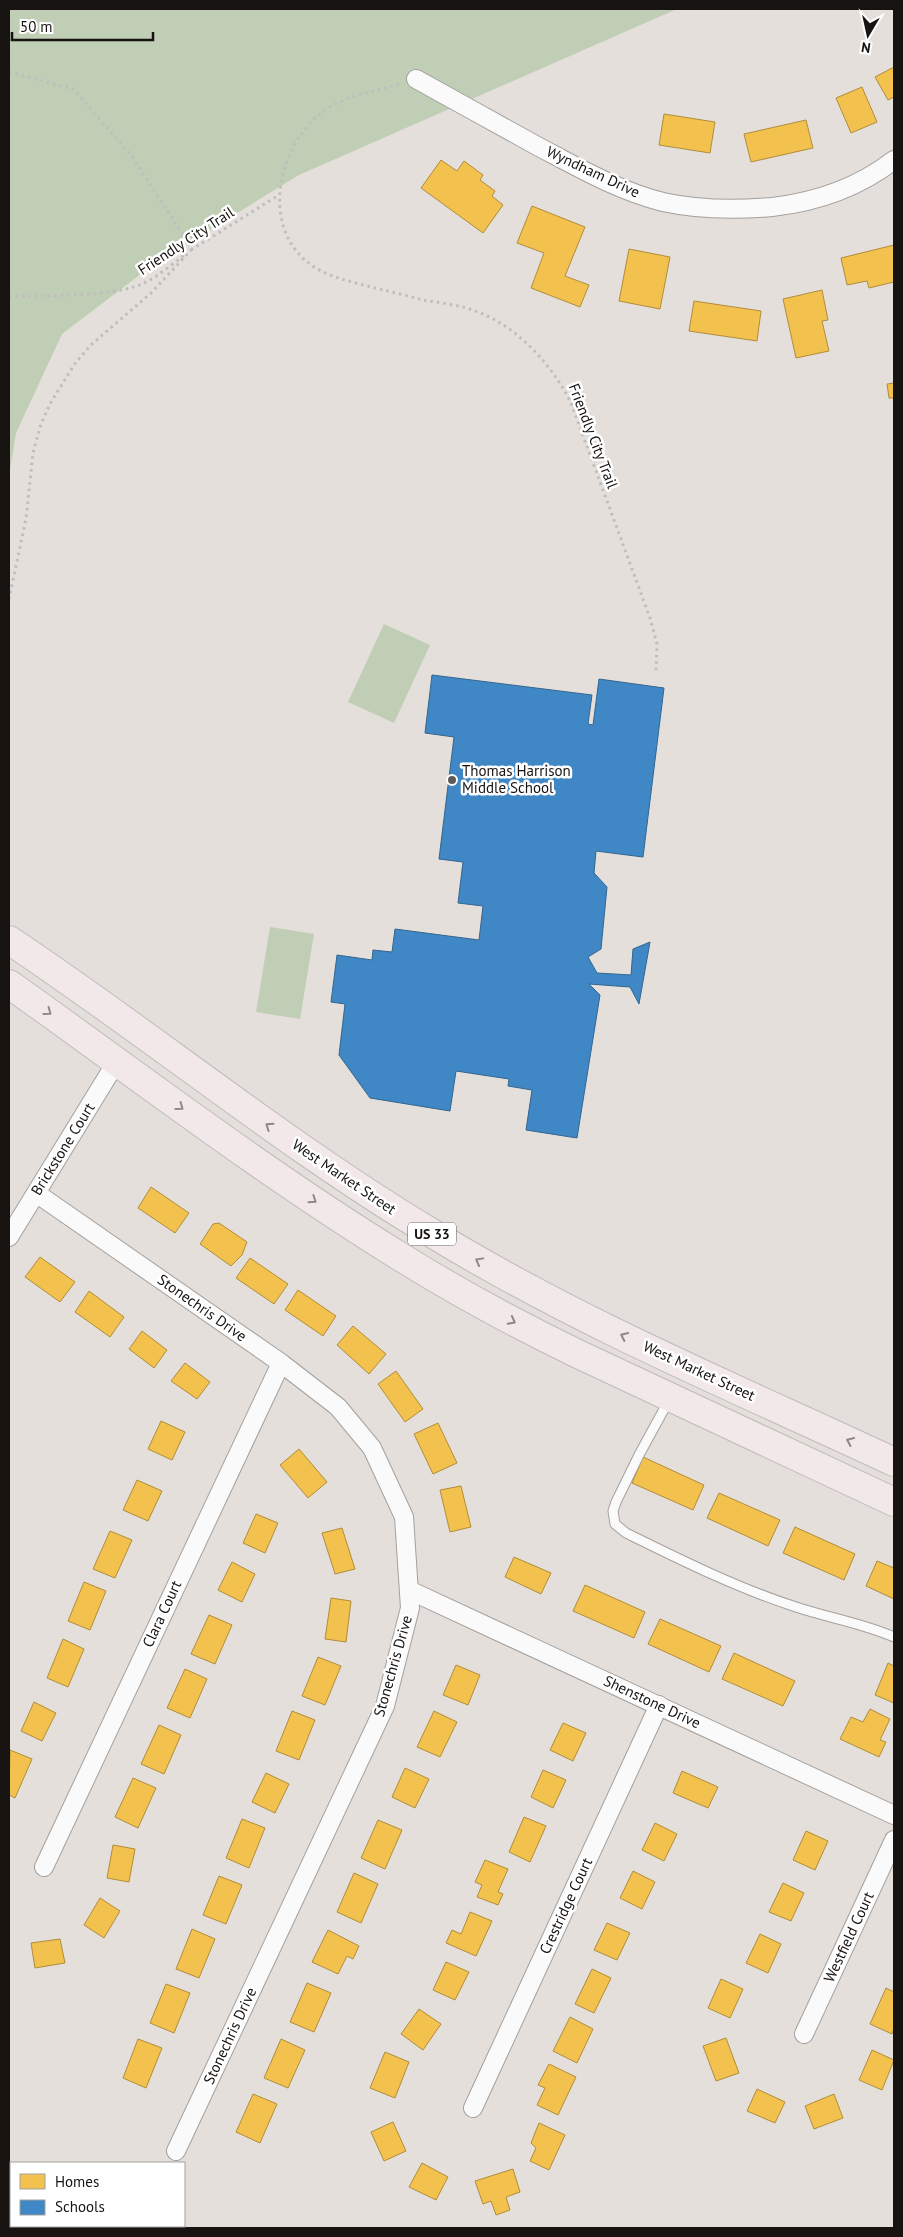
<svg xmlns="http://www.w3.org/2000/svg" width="903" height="2237" font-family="'PT Sans',sans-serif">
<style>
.green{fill:#c0ceb5}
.homes{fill:#f2c14e;stroke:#b08d3b}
.schools{fill:#3f88c5;stroke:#33658f}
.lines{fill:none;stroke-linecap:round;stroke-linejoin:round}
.service-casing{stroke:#a4a09d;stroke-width:11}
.minor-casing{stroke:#a4a09d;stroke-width:20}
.primary-casing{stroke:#bebcb9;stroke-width:30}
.path{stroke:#bfbebc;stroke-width:3;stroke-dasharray:2.5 4;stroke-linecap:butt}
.service{stroke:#fbfafa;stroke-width:9}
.minor{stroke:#fbfafa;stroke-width:18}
.primary{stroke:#f2e8e9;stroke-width:28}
.oneway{stroke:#8f8887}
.poi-dot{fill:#5e5a57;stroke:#fff;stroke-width:2}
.labels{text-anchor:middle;stroke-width:5;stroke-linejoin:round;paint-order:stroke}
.shield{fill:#fff;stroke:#5c5a58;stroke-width:1}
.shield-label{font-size:14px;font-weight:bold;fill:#161310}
.street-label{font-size:15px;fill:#161310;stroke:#fff}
.poi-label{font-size:15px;fill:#161310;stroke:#fff;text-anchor:start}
</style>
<rect width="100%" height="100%" fill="#e4dfdb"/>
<!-- green -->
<path class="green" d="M9,9H677L299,175L154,264L62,334L16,433L9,476Z
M384,624L430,645L394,723L348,702Z
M270,927L314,934L300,1019L256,1012Z"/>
<!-- homes -->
<path class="homes" d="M894,67V97L888,100L875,77Z
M862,87L877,122L851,133L836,98Z
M664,114L715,122L710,153L659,145Z
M806,120L813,148L751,162L744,134Z
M441,160L457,171L464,161L483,175L480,180L495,191L492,196L503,205L483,233L421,188Z
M532,206L585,227L565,276L589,285L580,307L531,288L544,253L517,243Z
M894,245V282L869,288L867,281L847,285L841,258Z
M629,249L670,257L660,309L619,301Z
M822,290L828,320L822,321L829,351L796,358L783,299Z
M694,301L761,311L757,341L689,331Z
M894,383V398H889L887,384Z
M151,1187L189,1213L175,1233L138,1208Z
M219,1223L247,1242L242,1255L231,1266L200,1244L213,1224Z
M40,1257L75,1282L60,1302L25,1277Z
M250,1258L288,1284L274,1304L236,1278Z
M298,1290L336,1316L323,1336L285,1310Z
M89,1291L124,1317L110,1337L75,1312Z
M353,1326L386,1354L369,1374L337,1345Z
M142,1331L167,1350L154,1368L129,1349Z
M185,1363L210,1382L197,1399L171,1381Z
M396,1371L423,1409L405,1422L378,1384Z
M161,1421L185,1432L172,1460L148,1449Z
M438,1423L457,1463L433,1474L414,1434Z
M299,1449L327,1482L308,1498L280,1465Z
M643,1457L704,1485L693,1510L632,1483Z
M137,1480L162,1491L148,1521L123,1510Z
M461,1486L471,1527L450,1532L440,1490Z
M719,1493L780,1520L768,1546L707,1518Z
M256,1514L278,1523L265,1553L243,1543Z
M795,1527L855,1554L844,1580L783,1553Z
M342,1528L355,1569L335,1574L322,1533Z
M110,1531L132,1540L115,1578L93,1569Z
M514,1557L551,1573L541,1594L505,1577Z
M877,1561L894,1568V1599L866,1586Z
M232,1562L255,1574L242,1602L218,1590Z
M84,1582L106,1591L90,1630L68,1621Z
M585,1585L645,1612L634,1638L573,1611Z
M331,1598L351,1601L346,1642L325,1639Z
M209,1615L232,1625L215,1664L191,1654Z
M660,1619L721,1646L709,1672L648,1644Z
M63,1639L84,1649L68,1687L47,1678Z
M734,1653L795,1681L783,1706L722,1679Z
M318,1657L341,1666L325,1705L302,1696Z
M888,1663L894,1666V1703L875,1695Z
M456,1665L480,1675L468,1705L443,1695Z
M185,1669L207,1679L190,1718L167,1708Z
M34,1702L56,1713L42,1741L21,1731Z
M870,1709L890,1719L880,1740L886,1742L879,1757L840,1739L851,1717L863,1722Z
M292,1711L315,1720L299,1760L276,1751Z
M434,1711L457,1722L440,1757L417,1747Z
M563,1723L586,1733L573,1761L550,1750Z
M159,1725L181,1735L164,1774L141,1764Z
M10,1750L32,1759L15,1798L9,1795Z
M405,1768L429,1779L415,1808L392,1797Z
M543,1770L566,1780L553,1808L531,1797Z
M682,1771L718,1787L708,1808L673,1793Z
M266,1773L289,1784L275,1813L252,1802Z
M133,1778L156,1788L138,1828L115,1817Z
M524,1817L546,1826L530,1862L509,1852Z
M242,1819L265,1828L249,1868L226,1858Z
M378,1820L402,1830L385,1869L361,1858Z
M655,1823L677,1834L664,1861L642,1850Z
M806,1831L828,1841L815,1870L793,1860Z
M113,1845L135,1849L129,1882L107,1878Z
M485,1860L508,1869L498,1892L503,1894L498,1905L477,1897L482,1885L475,1882Z
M633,1871L655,1882L642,1909L620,1898Z
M354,1873L378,1884L361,1923L337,1912Z
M219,1876L242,1885L226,1924L203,1915Z
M783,1883L804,1893L791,1921L769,1912Z
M100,1898L120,1911L104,1938L84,1925Z
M470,1912L492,1921L476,1956L446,1943L452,1930L461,1934Z
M607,1923L630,1933L617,1960L594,1950Z
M192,1929L215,1939L199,1978L176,1969Z
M328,1930L359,1946L353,1959L347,1956L338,1974L312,1962Z
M760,1934L781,1944L768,1973L746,1963Z
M60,1939L65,1963L35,1968L31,1943Z
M446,1962L469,1972L455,2000L433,1990Z
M592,1969L611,1978L594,2013L575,2004Z
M721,1979L743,1989L730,2018L708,2008Z
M307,1983L331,1993L314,2032L290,2022Z
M166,1984L190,1993L174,2033L150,2023Z
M886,1988L894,1992V2028L892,2034L870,2024Z
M419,2009L441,2024L423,2050L401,2034Z
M570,2017L593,2029L577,2063L553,2051Z
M726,2038L739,2073L716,2081L703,2046Z
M138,2039L162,2048L146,2088L123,2078Z
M281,2039L305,2050L288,2088L264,2078Z
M872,2050L894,2060L882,2090L859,2080Z
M385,2052L409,2062L395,2098L370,2088Z
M549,2064L576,2077L558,2115L537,2105L545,2088L538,2085Z
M757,2089L785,2102L775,2123L747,2111Z
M253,2094L277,2104L260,2143L236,2132Z
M834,2094L843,2118L814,2129L805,2106Z
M393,2122L406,2151L384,2161L371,2132Z
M539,2123L565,2135L549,2170L530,2161L536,2148L531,2143Z
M422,2163L448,2177L436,2200L409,2187Z
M513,2169L520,2192L506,2197L510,2210L496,2215L491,2201L483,2204L475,2181Z"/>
<!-- schools -->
<path class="schools" d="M432,675L592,695L588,724L593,725L599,679L664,688L643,857L596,851L594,873L607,887L601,949L588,957L597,973L631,975L633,949L650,942L639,1004L630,987L589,984L600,995L577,1138L526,1130L532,1090L508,1086L509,1079L456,1071L450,1111L370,1098L339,1055L345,1004L331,1002L337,955L372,960L373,950L392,952L395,929L479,940L483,906L458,903L463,862L439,859L454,737L425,733Z"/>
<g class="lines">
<defs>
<path id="service" d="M669,1400L639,1455L616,1502L613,1511L615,1524L626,1533C681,1560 737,1588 796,1607C829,1618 862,1623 894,1637"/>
<path id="minor" d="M416,79C457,102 498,124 539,147C579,168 619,191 663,202C699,210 736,210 772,207C816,202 859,187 894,160
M36,1193L281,1363L338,1407L372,1448L404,1517L410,1608L385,1706L176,2151
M9,1237L117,1061
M409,1590L894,1815
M44,1867L281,1363
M804,2034L894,1840
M473,2108L659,1705"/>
<path id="primary" d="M9,940C153,1036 286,1146 435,1235C581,1324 740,1390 894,1462
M9,984C137,1075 262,1171 396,1254C455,1291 516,1324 578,1354L894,1502"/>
</defs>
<!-- service casing -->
<use href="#service" class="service-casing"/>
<!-- minor casing -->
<use href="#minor" class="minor-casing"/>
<!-- primary casing -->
<use href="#primary" class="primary-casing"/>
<!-- path -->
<path class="path" d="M9,72L73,89L131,155L192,249L151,293L92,344L76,362L51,402L41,424L33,453L26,519L9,599
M399,84C374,92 346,95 324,111C277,145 258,230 314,267C334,279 357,283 379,289C393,292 408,296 423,300C441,303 461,305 478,312C518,327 553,366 571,403L650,618L657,644L656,671
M191,250L279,195
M9,297C42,295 114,297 142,284C158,277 172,264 186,254"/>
<!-- service -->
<use href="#service" class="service"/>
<!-- minor -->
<use href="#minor" class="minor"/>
<!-- primary -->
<use href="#primary" class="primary"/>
</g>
<!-- one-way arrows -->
<defs><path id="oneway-chevron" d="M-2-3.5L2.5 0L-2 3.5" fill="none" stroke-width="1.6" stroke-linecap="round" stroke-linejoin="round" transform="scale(1.25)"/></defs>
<g class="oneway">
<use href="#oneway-chevron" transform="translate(48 1012) rotate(36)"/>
<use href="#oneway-chevron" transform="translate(180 1107) rotate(36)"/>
<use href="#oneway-chevron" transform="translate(269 1126) rotate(-145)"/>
<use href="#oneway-chevron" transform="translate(313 1200) rotate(34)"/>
<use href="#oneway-chevron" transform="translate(479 1261) rotate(-151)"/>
<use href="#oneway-chevron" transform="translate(512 1321) rotate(28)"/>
<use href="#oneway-chevron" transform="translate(624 1336) rotate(-155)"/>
<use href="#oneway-chevron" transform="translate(850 1441) rotate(-155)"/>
</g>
<!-- markers -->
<circle class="poi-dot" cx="452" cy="780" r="5"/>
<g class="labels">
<!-- shield labels -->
<rect class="shield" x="408" y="1222.5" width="48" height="23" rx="4"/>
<g class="shield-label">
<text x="432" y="1239">US 33</text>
</g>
<!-- street labels -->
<g class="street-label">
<text transform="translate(593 172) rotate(25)" y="5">Wyndham Drive</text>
<text transform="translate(186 241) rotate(-33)" y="5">Friendly City Trail</text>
<text transform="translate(593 436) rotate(69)" y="5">Friendly City Trail</text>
<text transform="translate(63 1149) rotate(-58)" y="5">Brickstone Court</text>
<text transform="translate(344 1177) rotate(34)" y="5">West Market Street</text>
<text transform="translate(202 1308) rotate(35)" y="5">Stonechris Drive</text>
<text transform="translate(699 1371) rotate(25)" y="5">West Market Street</text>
<text transform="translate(162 1614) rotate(-65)" y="5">Clara Court</text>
<text transform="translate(393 1666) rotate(-74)" y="5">Stonechris Drive</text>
<text transform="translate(652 1702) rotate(25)" y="5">Shenstone Drive</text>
<text transform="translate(566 1906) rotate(-65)" y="5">Crestridge Court</text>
<text transform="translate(849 1937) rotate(-65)" y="5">Westfield Court</text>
<text transform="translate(230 2036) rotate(-65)" y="5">Stonechris Drive</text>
</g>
<!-- poi labels -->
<g class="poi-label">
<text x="462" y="776">Thomas Harrison<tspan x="462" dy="17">Middle School</tspan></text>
</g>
</g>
<!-- border -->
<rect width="903" height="2237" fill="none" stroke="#161310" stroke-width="20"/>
<!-- legend -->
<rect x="10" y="2162" width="175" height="65" fill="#ffffff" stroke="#a2a19f"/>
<rect x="20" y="2174" width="25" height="15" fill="#f2c14e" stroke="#a2a19f"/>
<text x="55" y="2187" font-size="15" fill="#161310">Homes</text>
<rect x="20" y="2200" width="25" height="15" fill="#3f88c5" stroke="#a2a19f"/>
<text x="55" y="2212" font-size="15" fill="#161310">Schools</text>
<!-- north arrow -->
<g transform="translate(868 35) rotate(189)" stroke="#ffffff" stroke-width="4" paint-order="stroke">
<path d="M0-4L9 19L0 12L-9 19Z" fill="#161310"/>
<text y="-8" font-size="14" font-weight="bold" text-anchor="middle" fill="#161310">N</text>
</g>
<!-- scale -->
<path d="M12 32v8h141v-8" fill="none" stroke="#161310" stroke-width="2.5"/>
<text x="20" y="32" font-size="15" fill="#161310" stroke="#ffffff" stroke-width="4" paint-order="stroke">50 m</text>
</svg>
